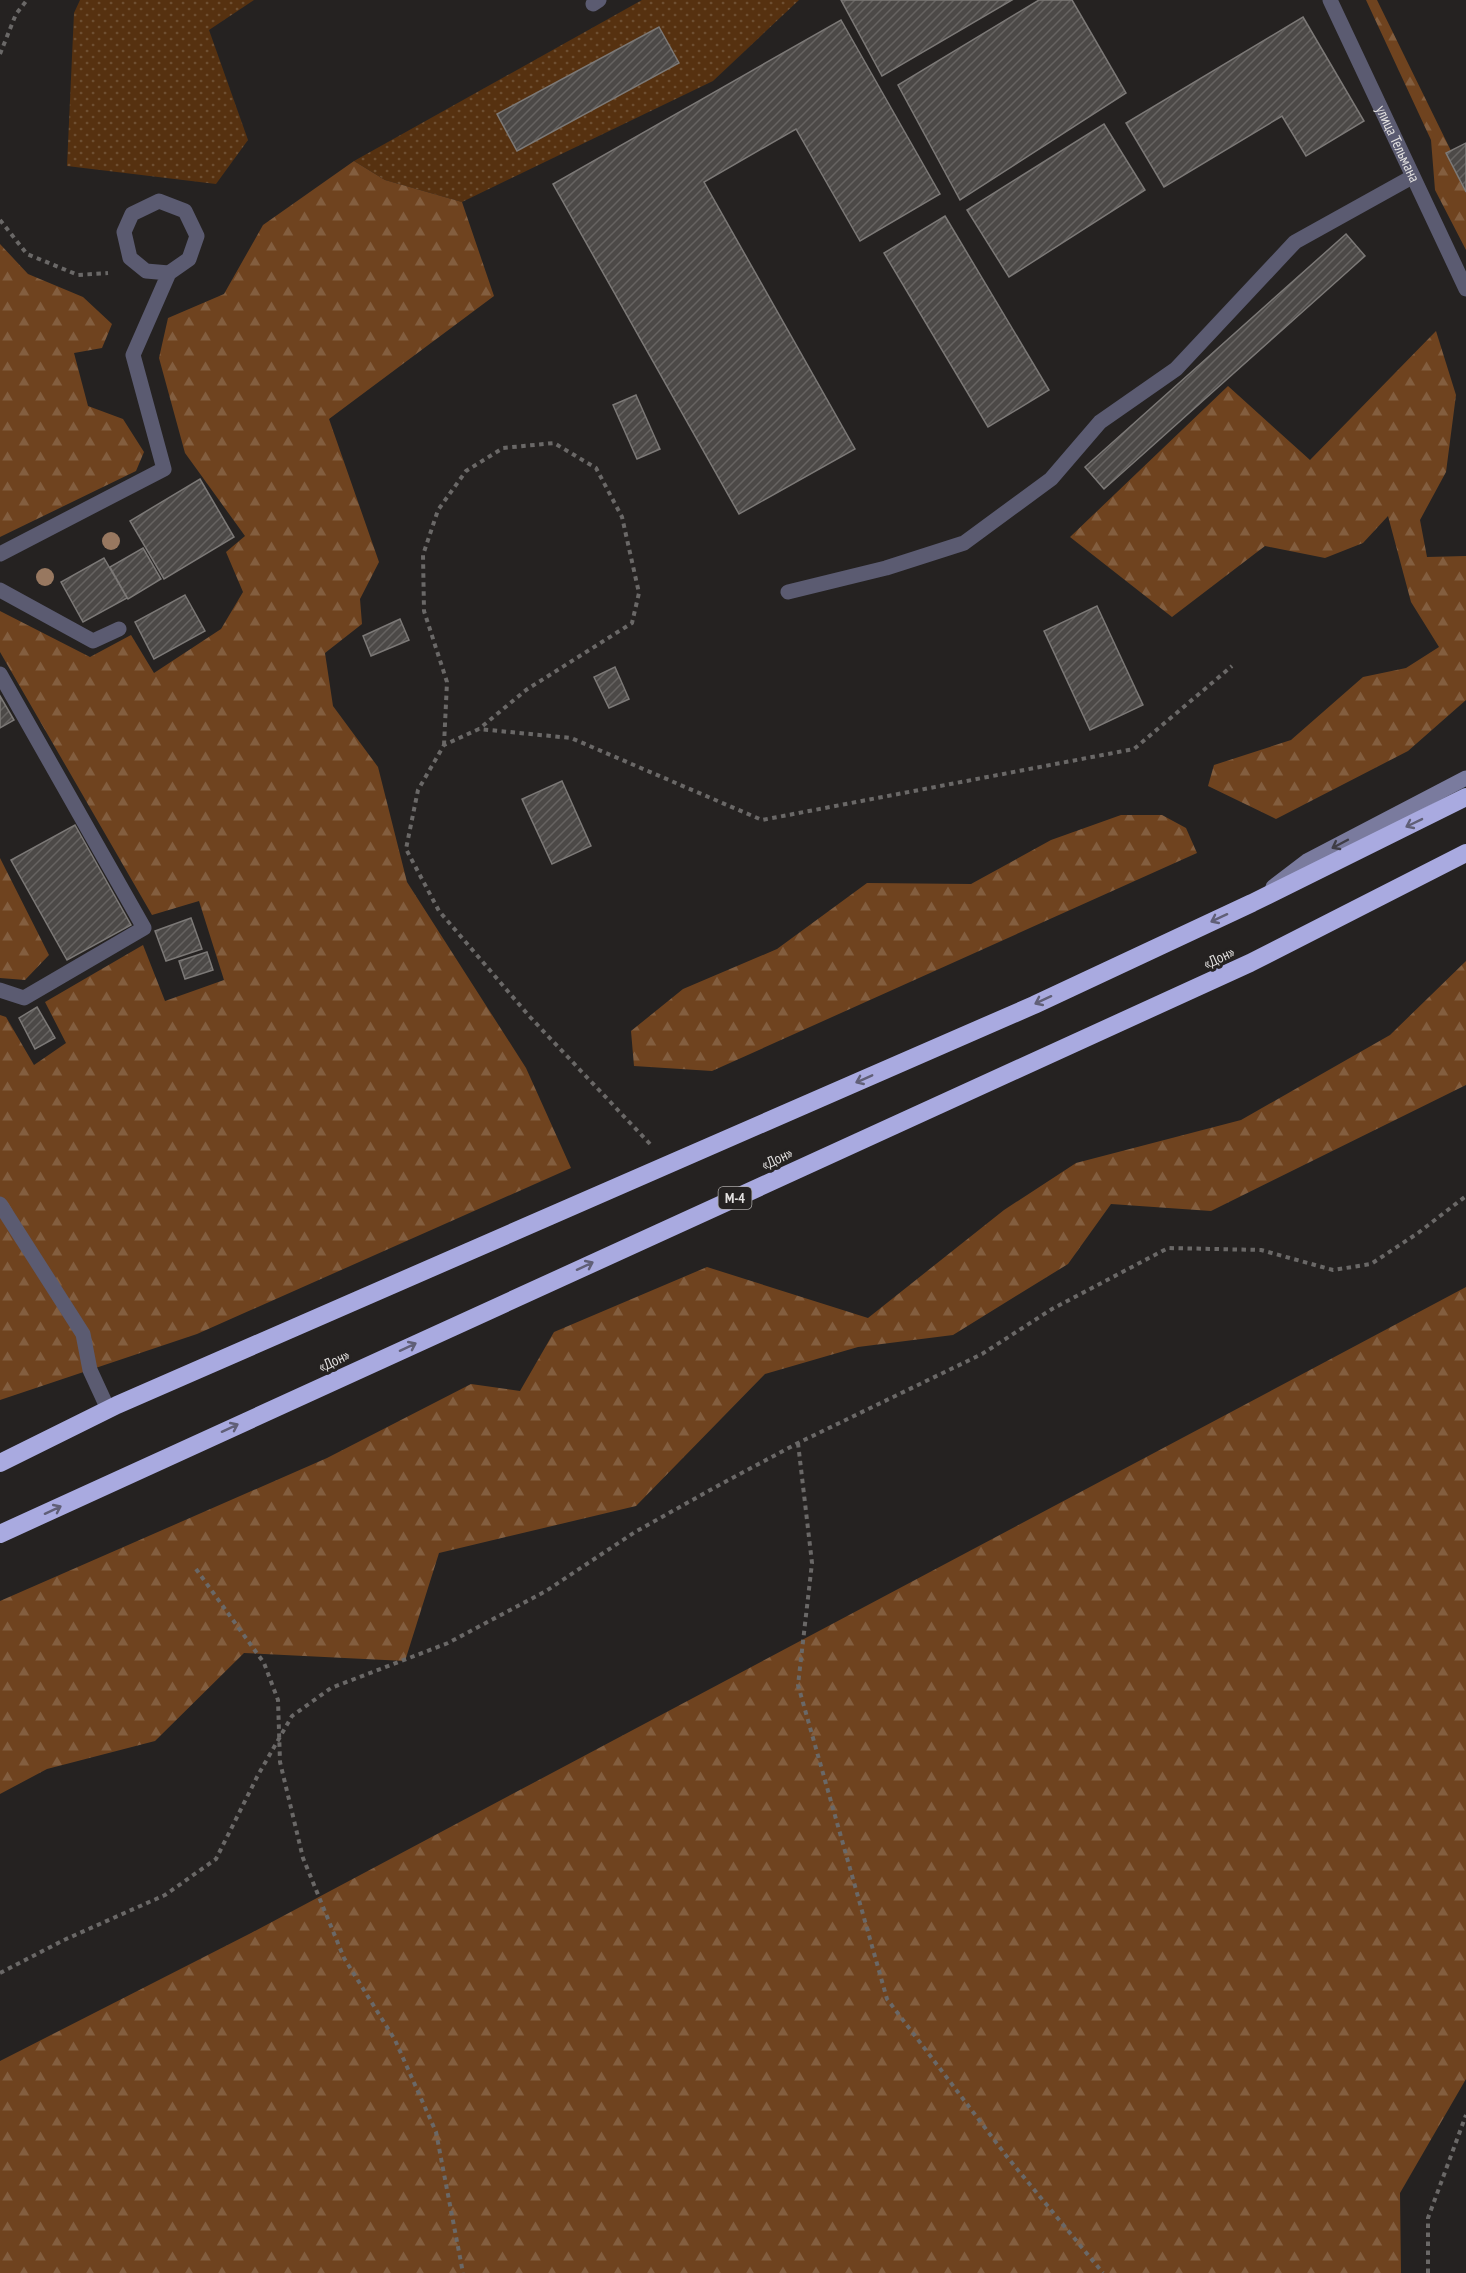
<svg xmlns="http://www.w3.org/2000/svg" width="1466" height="2273" font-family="'PT Sans Narrow',sans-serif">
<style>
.grass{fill:url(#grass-dots)}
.forest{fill:url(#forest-firs)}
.building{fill:url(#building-hatch);stroke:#7c7977;stroke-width:1.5}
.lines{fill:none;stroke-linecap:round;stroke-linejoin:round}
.path{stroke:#6a6867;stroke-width:4;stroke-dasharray:4.5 4.5;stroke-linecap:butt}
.lane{stroke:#5b5b71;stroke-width:15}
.street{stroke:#5b5b71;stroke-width:15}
.secondary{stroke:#7a7b9e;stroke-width:15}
.highway{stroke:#a9aae0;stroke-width:18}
.tree{fill:#987860}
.oneway{stroke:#605f77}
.oneway2{stroke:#3f3d46}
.labels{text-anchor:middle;stroke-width:6;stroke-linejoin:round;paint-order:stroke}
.shield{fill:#252221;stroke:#aaa8a7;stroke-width:1.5}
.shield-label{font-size:14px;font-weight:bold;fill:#e3e1e0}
.street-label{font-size:15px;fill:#e3e1e0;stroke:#252221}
</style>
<defs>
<pattern id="grass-dots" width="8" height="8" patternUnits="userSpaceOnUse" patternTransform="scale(1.5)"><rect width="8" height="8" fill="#563110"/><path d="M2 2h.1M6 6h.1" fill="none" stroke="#6e4f32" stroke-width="1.8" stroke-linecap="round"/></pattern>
<pattern id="forest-firs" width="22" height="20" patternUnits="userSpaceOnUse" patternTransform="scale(1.5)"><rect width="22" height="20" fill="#6f431f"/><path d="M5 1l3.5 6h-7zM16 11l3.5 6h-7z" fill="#835e3f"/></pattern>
<pattern id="building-hatch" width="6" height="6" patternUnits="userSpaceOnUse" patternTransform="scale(1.5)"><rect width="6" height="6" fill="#4c4947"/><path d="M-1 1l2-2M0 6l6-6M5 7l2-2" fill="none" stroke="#666361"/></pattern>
</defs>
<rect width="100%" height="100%" fill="#252221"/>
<!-- grass -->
<path class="grass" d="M80,0H254L209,30L248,140L216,184L67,166L74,13Z
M642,0H799L713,81L462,202L385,180L354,161Z"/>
<!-- forest -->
<path class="forest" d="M1366,0H1377L1455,159L1466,173V250L1435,190L1431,140Z
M354,161L385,180L462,202L494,296L329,419L379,562L360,599L362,624L325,653L333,706L378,767L407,882L526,1068L571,1168L197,1334L0,1400V1015L6,1017L34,1065L66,1043L45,1002L143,945L165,1001L224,980L199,901L152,915L0,652V611L90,657L131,635L154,673L221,629L243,592L226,552L245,536L185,453L159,358L168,318L224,294L263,225Z
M0,244L28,274L83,297L112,324L102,348L74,353L88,406L123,419L144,452L136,471L0,537Z
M1436,331L1456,395L1446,472L1420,520L1427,557L1466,556V700L1408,751L1276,819L1208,786L1214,765L1291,740L1363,677L1406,668L1439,647L1411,602L1388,516L1363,543L1325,558L1265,546L1172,617L1070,537L1228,386L1310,460Z
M1121,815H1162L1186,828L1197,853L712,1071L634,1066L631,1031L683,989L777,949L867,883L971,884L1051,840Z
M0,858L49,955L25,980L0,978Z
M1466,961V1085L1211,1211L1111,1204L1068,1264L953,1335L858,1347L765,1374L636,1506L439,1553L405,1661L244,1653L155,1741L47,1769L0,1794V1601L327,1458L471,1384L520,1391L554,1332L707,1267L868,1318L1004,1210L1076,1163L1241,1120L1390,1035Z
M1466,1287V2079L1400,2193L1401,2273H0V2061L251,1933Z"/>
<!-- building -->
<path class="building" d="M841,0H1012L882,76Z
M1039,0H1072L1126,93L960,200L898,85Z
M1303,17L1364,121L1306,156L1282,116L1164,187L1126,123Z
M841,20L940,194L860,241L796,129L704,182L855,449L739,514L553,184Z
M659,27L679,63L517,151L497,114Z
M1104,124L1145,190L1009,277L967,210Z
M1466,143V192L1446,153Z
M945,216L1049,390L988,427L884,253Z
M1346,234L1365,256L1104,489L1085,467Z
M636,395L660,449L637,459L613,405Z
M200,479L234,537L164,579L130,521Z
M143,548L161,579L128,599L110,567Z
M104,558L127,598L83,622L61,582Z
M185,595L205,631L154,659L135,622Z
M1097,606L1143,705L1090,730L1044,631Z
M400,619L409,640L371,656L363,636Z
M615,667L629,699L609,708L594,677Z
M0,696L14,720L0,728Z
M562,781L591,846L552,864L522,799Z
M75,825L131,925L67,960L11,860Z
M191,918L202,949L166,961L155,931Z
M207,952L213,970L185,979L179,961Z
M37,1007L55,1038L35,1049L19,1018Z"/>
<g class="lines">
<!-- path -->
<path class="path" d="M0,54L16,14L27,0
M0,220L27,254L78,275L108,273
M444,745L447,682L424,611L423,555L438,510L466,471L503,448L554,443L596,468L622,517L639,593L632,623L526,690L479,729
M650,1144L530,1017L439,911L406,849L418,790L444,745L479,729L571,738L762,820L1134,749L1232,666
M798,1443L812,1563L798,1685L887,1999L1008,2158L1103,2273
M196,1569L264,1663L278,1700L280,1762L303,1858L344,1958L395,2040L436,2132L463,2273
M0,1973L64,1940L165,1895L216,1859L258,1775L292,1716L331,1688L448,1643L546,1591L635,1532L721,1484L798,1443L982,1354L1052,1309L1168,1248L1261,1250L1333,1270L1371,1264L1418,1233L1466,1196
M1428,2273V2218L1466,2115"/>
<!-- lane -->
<path class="lane" d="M593,4L599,0
M0,554L164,469L133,355L169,273L189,259L197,236L185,211L159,201L132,214L124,232L130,258L146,271L169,273
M0,590L93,641L119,629
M788,592L886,568L964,543L1051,479L1100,422L1176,369L1295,242L1412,177
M0,674L144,928L24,998L0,990
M0,1204L83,1334L90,1370L108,1409"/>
<!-- street -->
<path class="street" id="s1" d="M1330,0L1466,289"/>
<!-- secondary -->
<path class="secondary" d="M1273,887L1307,861L1466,778"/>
<!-- highway -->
<path class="highway" d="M0,1463L117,1405L1034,1005L1252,903L1466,797
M0,1534L1250,963L1466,853"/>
</g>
<!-- trees -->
<g class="tree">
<circle cx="111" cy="541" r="9"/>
<circle cx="45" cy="577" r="9"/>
</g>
<!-- one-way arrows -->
<defs><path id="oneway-shaft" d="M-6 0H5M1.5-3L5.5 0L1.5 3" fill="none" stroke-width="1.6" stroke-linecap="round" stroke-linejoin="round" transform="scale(1.5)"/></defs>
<g class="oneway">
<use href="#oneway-shaft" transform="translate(1414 823) rotate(154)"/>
<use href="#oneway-shaft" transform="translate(1219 918) rotate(155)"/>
<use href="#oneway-shaft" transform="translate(1043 1000) rotate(155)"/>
<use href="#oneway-shaft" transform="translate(864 1079) rotate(156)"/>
<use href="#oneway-shaft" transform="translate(585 1266) rotate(-25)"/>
<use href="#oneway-shaft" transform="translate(408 1347) rotate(-25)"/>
<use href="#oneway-shaft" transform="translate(230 1428) rotate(-25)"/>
<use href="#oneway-shaft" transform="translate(53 1510) rotate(-25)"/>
</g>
<use class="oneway2" href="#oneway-shaft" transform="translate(1340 844) rotate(152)"/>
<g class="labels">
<!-- shield labels -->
<rect class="shield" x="718.5" y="1187" width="33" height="22" rx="4.5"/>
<g class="shield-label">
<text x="735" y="1203">М-4</text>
</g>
<!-- street labels -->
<g class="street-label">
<text dy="5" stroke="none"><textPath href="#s1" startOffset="159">улица Тельмана</textPath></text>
<text transform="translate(1219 958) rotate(-25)" y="5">«Дон»</text>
<text transform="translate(777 1159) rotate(-25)" y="5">«Дон»</text>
<text transform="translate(334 1361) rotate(-25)" y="5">«Дон»</text>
</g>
</g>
</svg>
